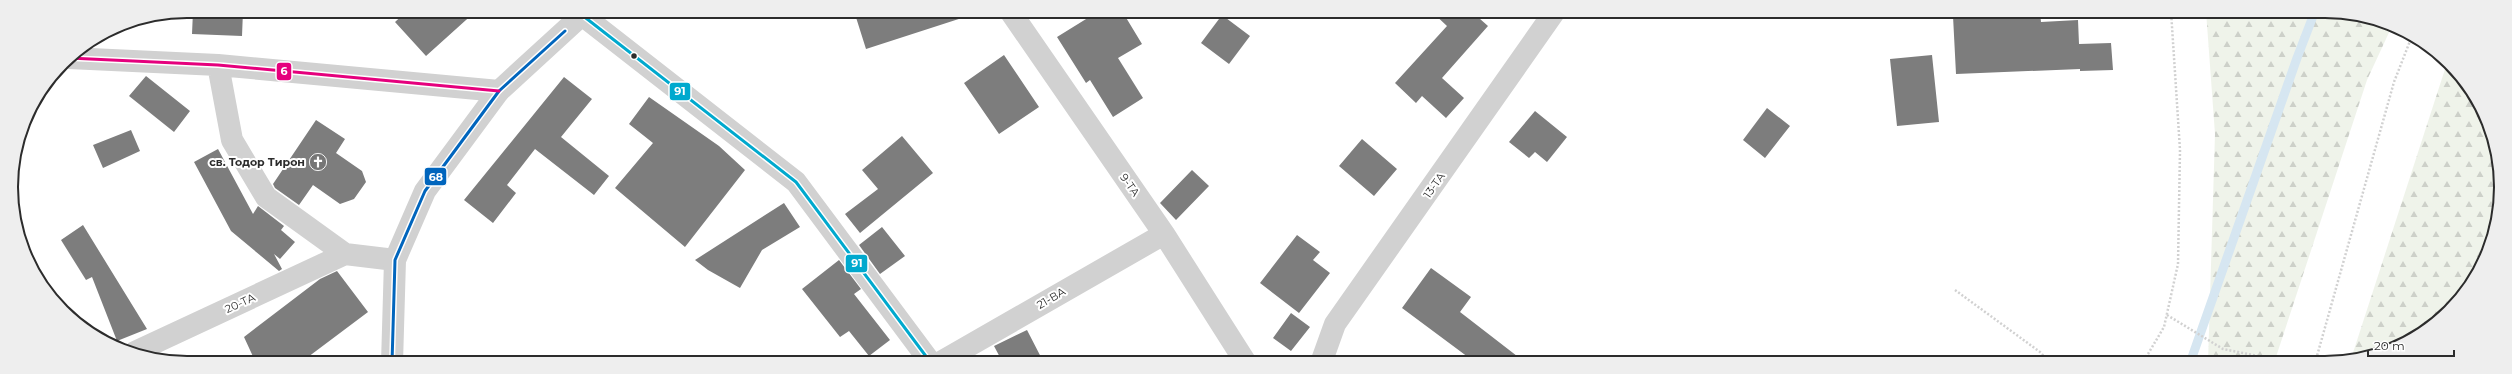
<svg xmlns="http://www.w3.org/2000/svg" width="2512" height="374" font-family="Montserrat,sans-serif">
<style>
.forest{fill:url(#forest-firs)}
.lines{fill:none;stroke-linecap:round;stroke-linejoin:round}
.stream{stroke:#d6e6f1;stroke-width:9}
.building{fill:#7d7d7d}
.path{stroke:#d1d1d1;stroke-width:2.5;stroke-dasharray:2 2;stroke-linecap:butt}
.minor{stroke:#d1d1d1;stroke-width:22}
.tertiary{stroke:#d1d1d1;stroke-width:22}
.bus-1-casing{stroke:#fff;stroke-width:6}
.bus-2-casing{stroke:#fff;stroke-width:6}
.bus-3-casing{stroke:#fff;stroke-width:6}
.bus-1{stroke:#0065bd;stroke-width:3}
.bus-2{stroke:#00a9ce;stroke-width:3}
.bus-3{stroke:#e5007d;stroke-width:3}
.bus-dot{fill:#2c2c2c;stroke:#fff;stroke-width:1.5}
.labels{text-anchor:middle;stroke-width:4;stroke-linejoin:round;paint-order:stroke}
.poi-label{font-size:11px;font-weight:bold;fill:#2c2c2c;stroke:#fff;text-anchor:end}
.street-label{font-size:11px;fill:#2c2c2c;stroke:#fff}
.rim{fill:none;stroke:#2c2c2c;stroke-width:2}
.line-badge{stroke:#fff;stroke-width:1.5}
.badge-label{font-size:11px;text-anchor:middle;font-weight:bold;fill:#fff}
</style>
<defs>
<pattern id="forest-firs" width="22" height="20" patternUnits="userSpaceOnUse"><rect width="22" height="20" fill="#eff3ea"/><path d="M5 1l3.5 6h-7zM16 11l3.5 6h-7z" fill="#cdd0c9"/></pattern>
</defs>
<rect width="100%" height="100%" fill="#fff"/>
<!-- forest -->
<path class="forest" d="M2206,11H2337L2392,26L2367,80L2274,363H2208L2215,134Z
M2447,63L2457,71L2492,131L2501,199L2483,265L2450,311L2403,345L2351,359Z"/>
<g class="lines">
<!-- stream -->
<path class="stream" d="M2190,363L2297,58L2315,11"/>
</g>
<!-- building -->
<path class="building" d="M193,11H243L242,36L192,34Z
M407,11H476L426,56L395,22Z
M854,11H967L968,16L866,49Z
M1099,11H1122L1142,44L1118,58L1143,98L1113,117L1090,80L1086,83L1057,37Z
M1431,11H1471L1488,26L1442,78L1464,98L1446,118L1422,96L1416,103L1395,83L1447,26Z
M2040,13L2041,22L2078,20L2079,44L2111,43L2113,70L2080,71V69L1956,74L1953,16Z
M1222,15L1250,36L1229,64L1201,43Z
M1004,55L1039,107L999,134L964,83Z
M1932,55L1939,122L1897,126L1890,59Z
M146,76L190,111L174,132L129,96Z
M564,77L592,99L561,137L609,176L594,195L535,149L507,185L516,193L493,223L464,200Z
M649,97L719,146L745,170L685,247L615,188L653,143L629,124Z
M1767,108L1790,126L1765,158L1743,140Z
M1535,111L1567,137L1547,162L1535,152L1529,158L1509,142Z
M316,120L345,139L336,153L362,171L366,182L354,199L340,204L313,185L299,205L275,188L273,184Z
M131,130L140,151L103,168L93,145Z
M902,136L933,173L860,233L845,214L878,189L862,170Z
M1362,139L1397,169L1374,196L1339,166Z
M218,149L253,214L258,206L284,226L281,230L295,242L280,259L274,254L282,269L279,271L231,231L194,162Z
M1192,170L1209,186L1176,220L1160,203Z
M784,203L800,227L762,250L740,288L708,270L695,260Z
M83,225L147,329L117,341L92,277L86,280L61,240Z
M882,227L905,256L880,274L859,245Z
M1297,235L1320,252L1313,260L1330,273L1299,313L1260,283Z
M839,260L861,289L854,294L890,340L869,356L849,331L840,337L802,289Z
M1431,268L1471,297L1460,312L1526,363H1476L1402,308Z
M337,271L368,312L300,363H256L244,337L320,279Z
M1291,313L1310,327L1291,351L1273,338Z
M1027,330L1044,363H1003L994,346Z"/>
<g class="lines">
<!-- path -->
<path class="path" d="M1955,290L2040,352L2050,363
M2167,315L2223,349L2293,363
M2140,363L2148,354L2164,327L2178,264L2180,150L2171,11
M2145,363L2147,356
M2315,363L2394,82L2412,36"/>
<!-- minor -->
<path class="minor" d="M582,11V15L796,182L931,363
M1010,11L1164,234L1246,363
M69,58L218,65L499,91
M218,65L232,140L266,197L345,254L395,260
M135,352L345,254
M939,363L1164,234
M1321,363L1335,324L1555,11"/>
<!-- tertiary -->
<path class="tertiary" d="M392,363L395,260L425,191L499,91L582,15L590,11"/>
<defs>
<path id="bus-1" d="M392,363L395,260L425,191L499,91L565,31"/>
<path id="bus-2" d="M582,15L796,182L931,363"/>
<path id="bus-3" d="M69,58L218,65L499,91"/>
</defs>
<!-- bus-1 casing -->
<use href="#bus-1" class="bus-1-casing"/>
<!-- bus-2 casing -->
<use href="#bus-2" class="bus-2-casing"/>
<!-- bus-3 casing -->
<use href="#bus-3" class="bus-3-casing"/>
<!-- bus-1 -->
<use href="#bus-1" class="bus-1"/>
<!-- bus-2 -->
<use href="#bus-2" class="bus-2"/>
<!-- bus-3 -->
<use href="#bus-3" class="bus-3"/>
</g>
<!-- icons -->
<defs>
<symbol id="church-disc" viewBox="-11 -11 22 22"><circle r="9.5" fill="#767676" stroke="#fff"/><path d="M-1.2-6h2.4v3.5h3.3v2.4h-3.3V6h-2.4V-.1h-3.3v-2.4h3.3Z" fill="#fff"/></symbol>
</defs>
<g fill-rule="evenodd">
<use href="#church-disc" x="308" y="152" width="20" height="20"/>
</g>
<!-- markers -->
<circle class="bus-dot" cx="634" cy="56" r="3.5"/>
<g class="labels">
<!-- poi labels -->
<g class="poi-label">
<text x="305" y="166">св. Тодор Тирон</text>
</g>
<!-- street labels -->
<g class="street-label">
<text transform="translate(1130 185) rotate(55)" y="4">9-ТА</text>
<text transform="translate(1434 185) rotate(-55)" y="4">13-ТА</text>
<text transform="translate(1051 298) rotate(-30)" y="4">21-ВА</text>
<text transform="translate(240 303) rotate(-25)" y="4">20-ТА</text>
</g>
</g>
<!-- crop -->
<path d="M0 0H2512V374H0ZM187 18H2325A169 169 0 0 1 2494 187V187A169 169 0 0 1 2325 356H187A169 169 0 0 1 18 187V187A169 169 0 0 1 187 18Z" fill="#eee" fill-rule="evenodd"/>
<path class="rim" d="M187 18H2325A169 169 0 0 1 2494 187V187A169 169 0 0 1 2325 356H187A169 169 0 0 1 18 187V187A169 169 0 0 1 187 18Z"/>
<g class="line-badge">
<rect x="276" y="62" width="16" height="19" rx="4" fill="#e5007d"/>
<rect x="669" y="82" width="22" height="19" rx="4" fill="#00a9ce"/>
<rect x="424" y="167" width="23" height="19" rx="4" fill="#0065bd"/>
<rect x="845" y="254" width="23" height="19" rx="4" fill="#00a9ce"/>
</g>
<g class="badge-label">
<text x="284" y="75">6</text>
<text x="680" y="95">91</text>
<text x="436" y="181">68</text>
<text x="857" y="267">91</text>
</g>
<!-- scale -->
<path d="M2368 350v6h86v-6" fill="none" stroke="#2c2c2c" stroke-width="2"/>
<text x="2374" y="350" font-size="12" fill="#2c2c2c" stroke="#ffffff" stroke-width="3" paint-order="stroke">20 m</text>
</svg>
